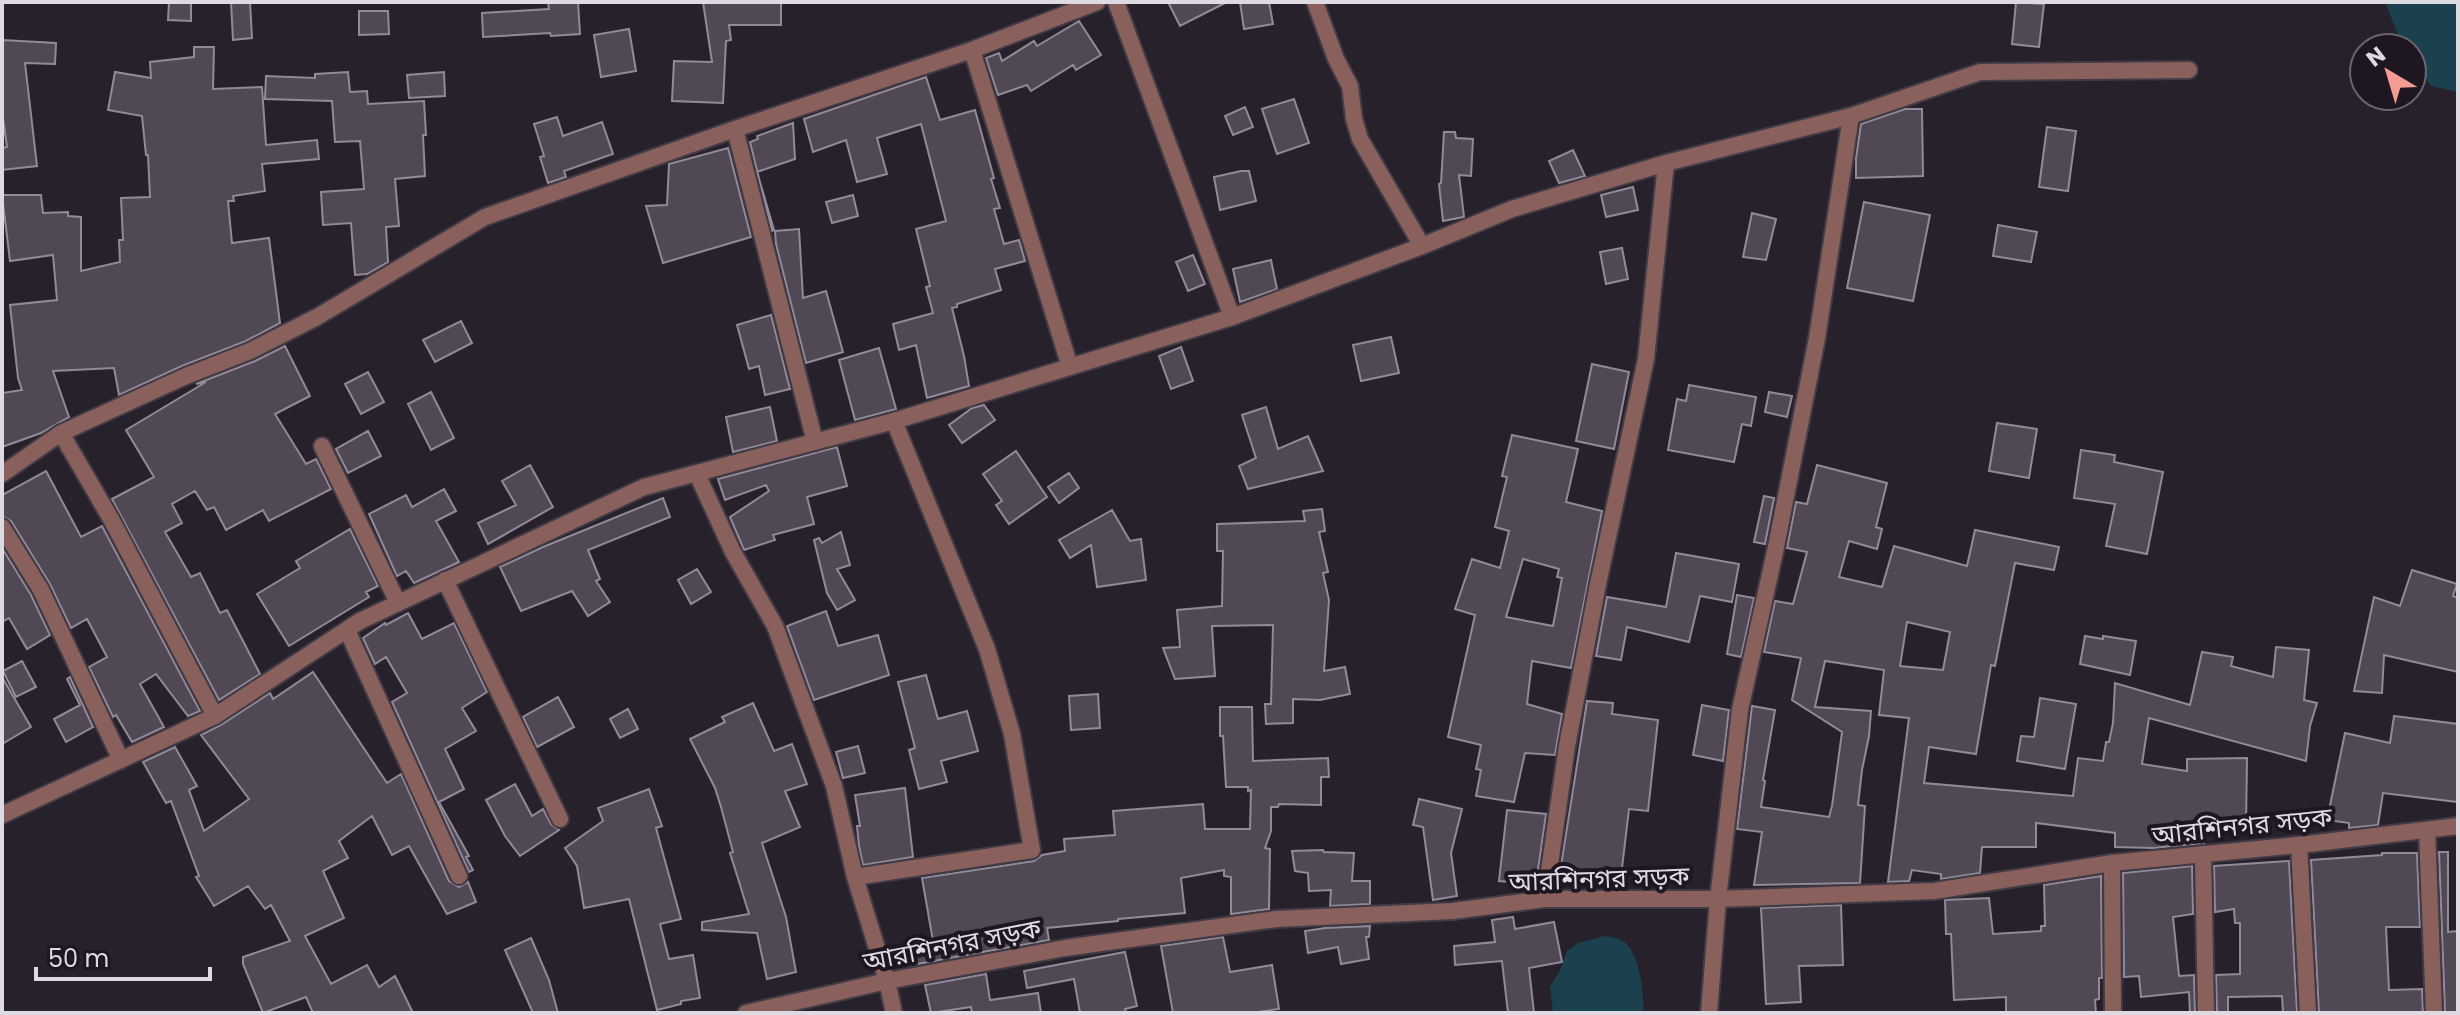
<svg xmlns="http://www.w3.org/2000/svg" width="2460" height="1015" font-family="Poppins,'Noto Sans Bengali',sans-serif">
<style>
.water{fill:#1b414f}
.building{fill:#504955;stroke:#928a98;stroke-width:2;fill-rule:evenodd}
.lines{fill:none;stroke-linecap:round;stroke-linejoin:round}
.minor-casing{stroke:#413b45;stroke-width:20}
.tertiary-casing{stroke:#413b45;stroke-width:20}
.minor{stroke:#8a605d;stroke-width:16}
.tertiary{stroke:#8a605d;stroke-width:16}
.labels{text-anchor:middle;stroke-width:8;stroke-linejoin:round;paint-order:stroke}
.street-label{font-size:26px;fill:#dedae2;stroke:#1e1722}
</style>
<rect width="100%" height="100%" fill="#27212c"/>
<!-- water -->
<path class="water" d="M2385,2H2458V92L2431,86L2412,60V48L2403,47Z
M1605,936C1610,937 1619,938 1623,941C1639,951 1645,996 1643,1013H1553L1550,987L1560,971L1567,951L1578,943Z"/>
<!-- building -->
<path class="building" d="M169,2H191V21L168,20Z
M231,2H250L252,38L233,40Z
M548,2H578L580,34L551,36L550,33L483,37L482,13L549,9Z
M703,2H781V25H729L731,40L726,41L723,103L672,101L674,61L712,62Z
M1168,2H1227L1180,26Z
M1240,2H1269L1273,24L1244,29Z
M2016,2L2044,4L2039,47L2012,44Z
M359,11H388L389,34L359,35Z
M1079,21L1101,55L1076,70L1073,65L1031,91L1027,85L998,95L986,58L999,53L1002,61L1034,41L1037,46Z
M629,29L636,71L601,77L594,35Z
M2,40L56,43L55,64L25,63L37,166L2,170V148L7,147L2,111Z
M194,47H214L213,89L262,87L266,145L317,140L319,159L262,164L265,191L233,196L234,201H228L232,243L269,238L280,323L246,341L182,366L119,395L114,368L53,371L69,417L41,433L2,447V393L22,390L18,378L10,305L57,300L53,255L10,261L2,195H41L43,213L68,212V216L81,217V271L120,262L119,240H123L121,198L150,197L148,155H146L142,116L108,110L115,72L151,78L150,62L194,57Z
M348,72L350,92L367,91L368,104L424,101L426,135H423L425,176L395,179L399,226L386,227L388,262L367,274L355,275L351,223L323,225L321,192L364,189L360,141L335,142L332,101L265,99L266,76L315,78V74Z
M444,72L445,96L409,98L407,75Z
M926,77L940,120L975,110L994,178L991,179L1000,208L994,209L1004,244L1019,240L1025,261L995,269L1001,290L957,304V307L952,308L964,356L969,386L927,398L916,345L899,350L893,324L933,313L926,287L930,286L916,229L946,221L921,124L877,138L887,174L857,182L846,140L813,152L804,119Z
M1294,99L1309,143L1277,154L1262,109Z
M1245,107L1253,127L1233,135L1225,116Z
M1905,109H1922L1923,176L1856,178V158L1861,124Z
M557,117L563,136L602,122L613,154L564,171L566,177L548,183L540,157L544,156L534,124Z
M793,123L795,159L757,172L774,230L772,231L750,142L758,139L757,136Z
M2047,127L2076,131L2068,191L2039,187Z
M1444,132H1455L1456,138L1473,139L1471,176L1459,175L1464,217L1443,221L1439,184L1441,183Z
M728,148L751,237L663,263L646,206L667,205L669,164Z
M1573,150L1585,176L1559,183L1549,161Z
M1241,171H1249L1256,201L1220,210L1214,177Z
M1633,187L1638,210L1606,217L1601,195Z
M853,195L858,216L832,223L826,202Z
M1864,202L1930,215L1913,301L1847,288Z
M1752,213L1776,219L1766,260L1743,257Z
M1998,225L2037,232L2031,262L1993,256Z
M799,229L803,298L826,291L843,352L806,363L776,244L775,231Z
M1622,248L1628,279L1606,284L1600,252Z
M1193,255L1205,284L1188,291L1176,262Z
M1271,260L1277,289L1240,302L1233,269Z
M771,315L790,389L765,395L759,366L749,369L737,325Z
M461,321L472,343L435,362L423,340Z
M1391,337L1399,373L1361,381L1353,345Z
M285,346L310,396L275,414L306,464L316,459L331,489L269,521L263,510L226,530L214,507L207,510L195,491L172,504L182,523L165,532L191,577L200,573L220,613L227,610L260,674L219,700L112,499L154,477L126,430L206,382L196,384L255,361Z
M1181,347L1193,381L1171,389L1159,356Z
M879,348L896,409L855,420L839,360Z
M1592,364L1629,372L1614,449L1576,441Z
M368,372L384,402L361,414L345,384Z
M1689,385L1756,397L1751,426L1742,424L1734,462L1668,450L1677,399L1686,401Z
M431,392L454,438L431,450L408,404Z
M1769,392L1792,396L1787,417L1765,412Z
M984,405L995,420L962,443L949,425L972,408Z
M770,407L777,441L733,452L726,417Z
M1266,407L1278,449L1308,436L1323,471L1248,489L1239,466L1256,458L1242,415Z
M1997,423L2037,429L2029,478L1989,471Z
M368,431L381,456L348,473L336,449Z
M1512,435L1578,449L1566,502L1602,511L1571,668L1532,661L1527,704L1562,714L1555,755L1525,753L1514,802L1476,796L1481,770L1476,769L1481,745L1448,737L1475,615L1455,609L1472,559L1500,568L1509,531L1495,527L1507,477L1502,476ZM1523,559L1559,569L1557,577L1562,578L1553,626L1506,617Z
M837,447L847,486L807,497L814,524L773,535L775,540L744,550L730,517L769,491L766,485L725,500L718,479Z
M2081,450L2115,455L2114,462L2163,472L2147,554L2106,546L2115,504L2074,498Z
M1016,451L1047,497L1009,524L996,505L1002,501L983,474Z
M530,465L553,507L488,544L478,523L516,505L502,481Z
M1817,465L1887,483L1876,527L1882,529L1877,549L1849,541L1839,577L1882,587L1894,546L1967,566L1975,530L2059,547L2054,570L2015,563L1995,666L1991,665L1976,754L1929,747L1924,783L2073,796L2078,758L2103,761L2106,742H2109L2113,723L2115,683L2190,705L2202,652L2233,657L2231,666L2273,677L2276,647L2309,650L2304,700L2317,703L2310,726L2306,761L2149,718L2142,764L2187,771V759L2247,758L2246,828H2203L2204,843L2154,848L2115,847V833L2036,823V847H1982L1980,873L1941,879V874L1912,870L1909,881L1888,882L1909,718L1879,715L1884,670L1825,661L1815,707L1871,711L1869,736L1862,770L1858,805L1865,806L1860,883L1754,885L1762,832L1737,829L1752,706L1775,710L1763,780L1765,781L1761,807L1829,817L1832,806L1842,732L1792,700L1801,658L1764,652L1775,601L1793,604L1807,552L1787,548L1796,502L1807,504ZM1907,622L1950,632L1943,670L1900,666Z
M46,471L81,537L102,526L200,711L188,716L156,674L140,684L164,727L132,742L116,715L113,717L89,667L107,657L87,619L71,628L50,584L11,521L2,516V495Z
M1069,473L1079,488L1059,503L1048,487Z
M444,489L456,511L436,521L459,562L414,583L406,571L397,576L369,514L406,495L412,507Z
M1764,496L1774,498L1765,544L1754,542Z
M663,498L670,517L588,550L600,579L596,581L610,602L588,616L572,591L521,611L500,567L543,547Z
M1322,509L1325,531L1319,532L1328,572L1323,573L1329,600L1324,671L1345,667L1350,694L1320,700L1293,699V723L1266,724L1265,704H1271L1273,625L1212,626L1215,676L1175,679L1163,648L1180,647L1177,610L1222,606L1223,551H1217V524L1305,521L1303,511Z
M1112,510L1130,541L1141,539L1146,580L1097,587L1091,545L1070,558L1059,540Z
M350,529L378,586L366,592L369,597L289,646L257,594L300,568L296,561Z
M841,532L850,565L837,569L855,600L837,610L827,593L814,540L819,538L822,543Z
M2,548L31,595L50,635L27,649L9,618L2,622Z
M1676,553L1739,564L1732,602L1700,596L1689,642L1627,627L1621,660L1596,656L1607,597L1666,607Z
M697,569L711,592L691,604L678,580Z
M2412,570L2457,584L2453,596L2458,598V672L2384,655L2382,693L2354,691L2374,597L2400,606Z
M1737,595L1754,598L1741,657L1727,654Z
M826,611L838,646L878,635L889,675L814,700L787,626Z
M408,613L422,639L454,623L487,692L462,708L476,731L445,749L464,789L439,802L469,856L466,857L473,870L469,872L392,702L407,693L386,657L375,664L363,638L385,623L386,625Z
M2085,636L2103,639V636L2136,641L2130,675L2080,664Z
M22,661L36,687L16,697L3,671Z
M313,672L387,783L401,774L449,881L459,887L468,882L476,902L447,914L409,846L392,855L372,816L339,841L348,858L323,871L344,918L305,936L331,984L367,965L379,987L395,976L413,1013H313L306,997L263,1013L243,964V957L290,941L271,905L265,909L248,886L214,906L196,877L199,876L171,801L166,803L143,762L175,747L197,786L189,790L204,831L249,799L201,735L221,725L270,693L273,699Z
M926,675L938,719L967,711L978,751L941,761L947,782L919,789L909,750L915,748L898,682Z
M2,677L31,727L2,744Z
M70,677L93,727L66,742L54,719L80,705L67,679Z
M1098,694L1100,728L1071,730L1069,696Z
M558,697L574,727L537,747L523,717Z
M2040,698L2076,704L2065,769L2017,761L2021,736L2034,737Z
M1587,701L1613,703L1612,714L1658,720L1648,811L1629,809L1620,885L1583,881V885H1558Z
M753,703L774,751L792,744L807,784L785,791L800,827L762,843L786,917L796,972L767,979L757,933L702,930V922L749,914L730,853L733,852L721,807L715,788L690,739L725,722L722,717Z
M1702,705L1729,710L1723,761L1693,755Z
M1220,707H1252L1253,761L1328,758L1329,777H1321V805L1279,804L1278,807H1271V831L1265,848L1270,849L1269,909L1231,914V877L1224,876V870L1181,878L1185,913L1118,919V921L1047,928L1049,940L906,966L904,944L933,941L922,878L1034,861L1042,855L1065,851L1064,839L1115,835L1113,811L1203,804L1205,829H1250L1251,790L1248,791V787H1226L1223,736H1220Z
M628,709L638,729L620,738L610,719Z
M2394,716L2458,724V802L2383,793L2378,825L2349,828V823L2327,820L2345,733L2390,743Z
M858,746L865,773L843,778L836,752Z
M515,784L532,816L543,809L551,824L559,830L520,856L505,836L486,800Z
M905,788L913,857L863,865L859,846L857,826H860L855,795Z
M649,789L662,826L656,828L681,919L660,924L669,959L693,955L700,998L681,1001V1004L657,1010L629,899L584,908L577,866L565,848L603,821L598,808Z
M1419,799L1462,809L1451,853L1457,896L1433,900L1423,827L1413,825Z
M1507,810L1546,814L1536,884L1499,881Z
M1323,850L1324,852L1354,853L1352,881H1370V904L1330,906L1331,890L1309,891L1308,873L1295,871L1292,851Z
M2439,852H2448V932L2458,931V1013H2445Z
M2382,853H2417L2420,927H2386L2389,990L2422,989L2423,1013H2319L2311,860L2382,855Z
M2289,861L2297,1013H2283L2282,996L2228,997V1013H2217L2216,975L2240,974V923H2235L2234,909L2215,912L2214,866Z
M2192,866L2193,914L2173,917L2179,976L2194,975L2195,1013H2190L2189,992L2141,997L2139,976L2124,977L2123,873Z
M2101,876L2102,978H2099V999L2095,1000L2096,1013H2006V997L1954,1000L1951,934H1946L1945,900L1989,898L1993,934L2041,931V926H2045L2044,885Z
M1841,905L1843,965L1799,966L1801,1002L1766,1004L1761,908Z
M1513,917L1515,929L1554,922L1562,962L1529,968L1534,1013H1508L1502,961L1455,965L1454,946L1495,942L1492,920Z
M1370,926L1369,937H1366L1369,959L1341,964L1338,947L1308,953L1305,931L1325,928Z
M1223,937L1230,972L1272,965L1279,1009L1251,1013H1173L1161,946Z
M531,938L549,980L558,1013H533L505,950Z
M1125,952L1137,1006L1125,1009L1126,1013H1080L1074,979L1027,988L1024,971Z
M986,974L990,1000L1038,993L1041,1013H972L971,1007L931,1013L925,985Z"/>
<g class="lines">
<defs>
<path id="minor" d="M1116,2L1232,317
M1315,2L1336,59L1350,86L1354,119L1360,139L1422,246
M972,50L1070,367
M1851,116L1980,72L2189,70
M735,129L815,442
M61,433L111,519L215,716
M322,446L398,603
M2,474L61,433L186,376L250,351L317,317L485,217L735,129L972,50L1097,2
M697,474L733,552L775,626L834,786L855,877L887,981L894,1013
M2,527L41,590L121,760
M445,580L560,819
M347,630L459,876
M2427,830L2434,1013
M2299,845L2308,1013
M2203,854L2206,1013
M2112,863L2113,1013
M855,877L1032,850L1012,734L987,649L894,421L1232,317L1422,246L1512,209L1666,163
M1545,899L1567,746L1598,584L1646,359L1666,163L1851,116L1817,338L1776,547L1740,710L1718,899L1709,1013"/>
<path id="tertiary" d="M2,815L215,716L360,621L644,487L894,421
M746,1013L887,981L1065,948L1276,919L1453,911L1545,899H1718L1934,891L2112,863L2308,844L2458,826"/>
</defs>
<!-- minor casing -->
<use href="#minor" class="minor-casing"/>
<!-- tertiary casing -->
<use href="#tertiary" class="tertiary-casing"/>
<!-- minor -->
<use href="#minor" class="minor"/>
<!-- tertiary -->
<use href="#tertiary" class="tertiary"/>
</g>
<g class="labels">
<!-- street labels -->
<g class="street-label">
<text transform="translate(2242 826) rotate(-6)" y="9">আরশিনগর সড়ক</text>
<text transform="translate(1599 879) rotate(-2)" y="9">আরশিনগর সড়ক</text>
<text transform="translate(952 945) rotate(-11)" y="9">আরশিনগর সড়ক</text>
</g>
</g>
<!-- border -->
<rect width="2460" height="1015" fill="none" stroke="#dedae2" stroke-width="8"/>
<!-- north arrow -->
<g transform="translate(2388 72) rotate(322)"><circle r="38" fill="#1e1722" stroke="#6b656f" stroke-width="2"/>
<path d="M0-6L14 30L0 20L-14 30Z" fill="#f59c92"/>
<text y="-12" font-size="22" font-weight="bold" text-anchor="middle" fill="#dedae2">N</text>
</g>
<!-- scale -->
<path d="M36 967v12h174v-12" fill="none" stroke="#dedae2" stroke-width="4"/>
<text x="48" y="967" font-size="24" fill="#dedae2" stroke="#1e1722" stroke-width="6" paint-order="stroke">50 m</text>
</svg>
